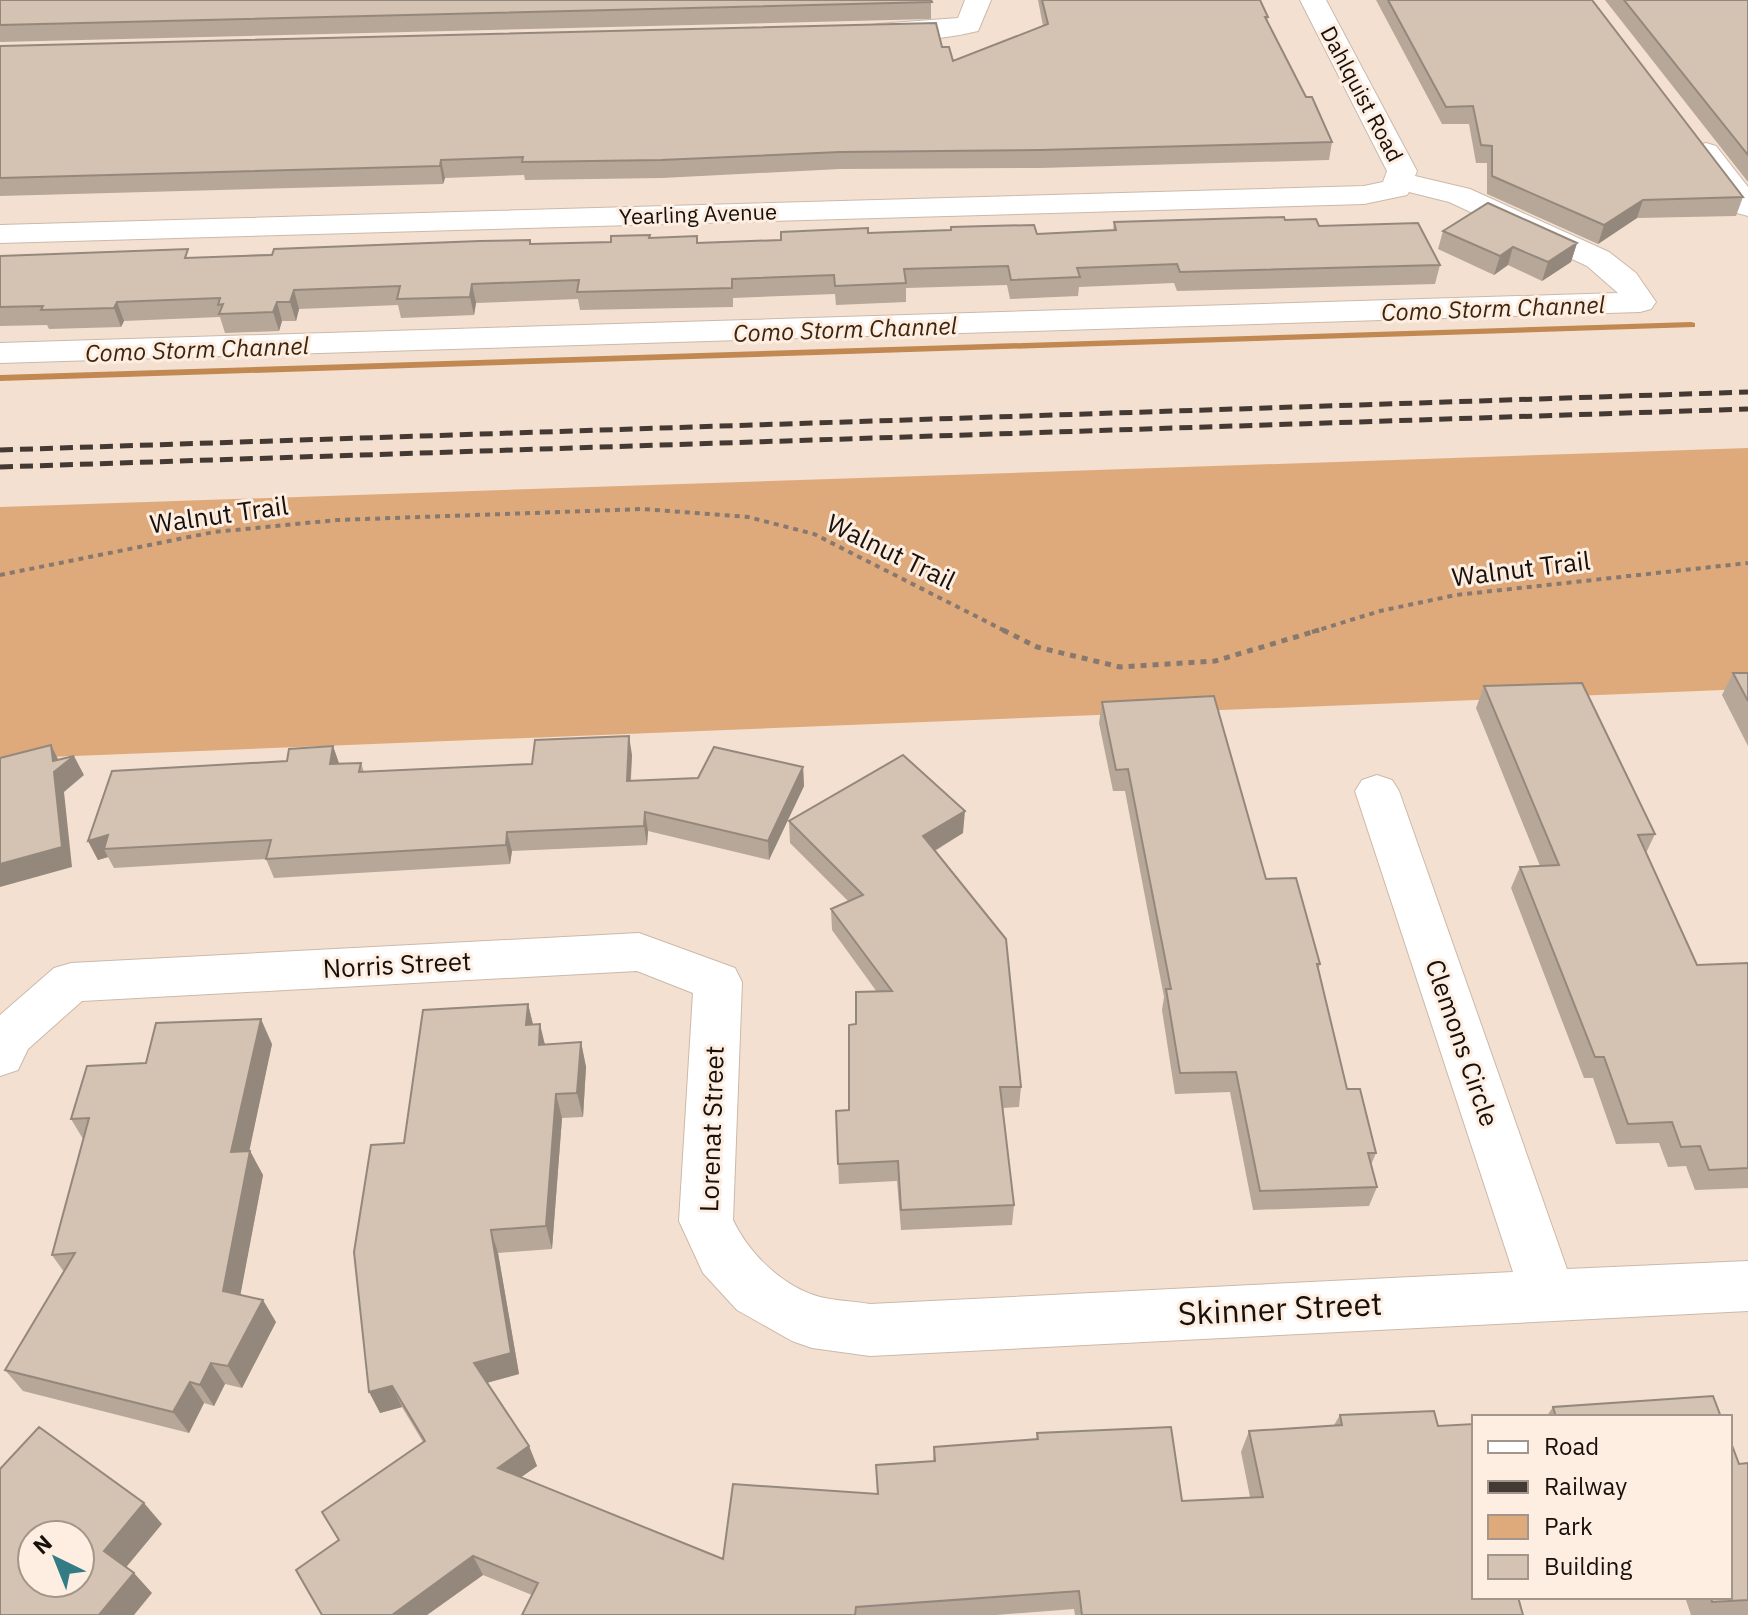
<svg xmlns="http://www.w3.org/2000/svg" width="1748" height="1615" font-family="'IBM Plex Sans',sans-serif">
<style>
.green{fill:#dfaa7b}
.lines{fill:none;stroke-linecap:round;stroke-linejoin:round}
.stream{fill:#c28852;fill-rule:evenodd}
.minor-casing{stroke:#cbb9a9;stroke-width:2}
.path-far1{stroke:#87796f;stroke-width:4;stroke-dasharray:5 5;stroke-linecap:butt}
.path{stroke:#87796f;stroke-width:5;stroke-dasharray:6 6;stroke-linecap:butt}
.minor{fill:#fff;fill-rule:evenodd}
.rail{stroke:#443a33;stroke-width:5;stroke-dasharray:13 7;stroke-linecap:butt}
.wall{fill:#b6a799}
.shaded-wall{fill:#94887d}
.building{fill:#d4c2b2;stroke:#94887d;stroke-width:2;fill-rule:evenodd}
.labels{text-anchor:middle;stroke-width:6;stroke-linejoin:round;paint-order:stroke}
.far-street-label{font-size:22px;fill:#17100b;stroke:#feeee1}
.far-water-label{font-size:24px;font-style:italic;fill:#3d240c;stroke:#feeee1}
.street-label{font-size:26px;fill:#17100b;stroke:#feeee1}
.near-street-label{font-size:32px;fill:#17100b;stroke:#feeee1}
</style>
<rect width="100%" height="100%" fill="#f4e0d0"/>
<!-- green -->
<path class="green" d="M1748,448V689L0,759V507Z"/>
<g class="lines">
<!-- stream -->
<path class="stream" d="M1691,322L1695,323V327L0,381V375Z"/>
<defs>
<path id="minor" d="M965,0H991L978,31C949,38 898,45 869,38L865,32L869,26L878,24L958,18Z
M1300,0H1326L1417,171L1415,176L1470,189L1609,252L1636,273L1656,302L1651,309L1640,312L0,363V343L1618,293L1587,266L1449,202L1409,192L1407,195L1364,204L0,243V225L1364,186L1383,182L1387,171Z
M1706,143L1716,146L1748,187V216L1737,213L1691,152L1696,146Z
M1377,775L1392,780L1399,791L1567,1269L1748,1261V1311L870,1356L812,1348L792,1341L737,1310L703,1273L679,1221L693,993L637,971L82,1001L28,1049L18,1070L0,1076V1015L54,968L71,963L639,933L735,968L742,982L733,1220C749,1254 783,1287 820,1297C836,1301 854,1301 870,1304L1513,1272L1355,791L1362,780Z"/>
</defs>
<!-- minor casing -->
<use href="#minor" class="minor-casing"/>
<!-- path-far1 -->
<path class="path-far1" d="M0,575L214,532L337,520L643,509L748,517L814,534L1007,632
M1312,632L1380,611L1456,595L1748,563"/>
<!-- path -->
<path class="path" d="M1003,630L1037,647L1120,667L1215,661L1319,630"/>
<!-- minor -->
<use href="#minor" class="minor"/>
<!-- rail -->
<path class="rail" d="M0,450L1748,392
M0,467L1748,409"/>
</g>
<!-- wall -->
<path class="wall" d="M0,0H931V19L0,42Z
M1038,0H1260L1268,17L1267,22L1306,97L1332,142L1329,160L1040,168L840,169L662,178L525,180L524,175L445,178L443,184L0,196V46L942,47L953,61L1043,26Z
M1376,0H1592L1743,197L1736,216L1637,218L1598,244L1487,194V163H1476L1469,124H1442Z
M1605,0H1748V182Z
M1285,220L1319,226L1440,265L1435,284L1177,291L1174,283L1079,287L1078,296L1010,299L1007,285L906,288V302L836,305L835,294L733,298V307L580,310L578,299L476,303L474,315L401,318L398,305L299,309L296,321H282L279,331L225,333L220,317L124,321L121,327L49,329L47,325L0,326V256L191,258L530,240L531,244L611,242L650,238L697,243L781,240L868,233L1037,234L1113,230L1114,222Z
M1443,231L1577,243L1571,262L1542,281L1508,265L1494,275L1438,249Z
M1733,673H1748V746L1722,695Z
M1484,686L1655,834L1646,853L1697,965L1748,963V1188L1695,1190L1686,1166L1668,1167L1659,1143L1616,1144L1593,1078H1584L1511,888L1520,867L1540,866L1476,708Z
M1102,702L1266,879L1320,964L1318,970L1347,1089L1376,1153L1371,1165L1377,1187L1369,1206L1253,1210L1230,1092L1175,1094L1162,1010L1164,997L1125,791H1113L1099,723Z
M333,746L339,764L361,763L364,772L532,764L632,755L631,781L698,778L803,767L804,786L769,860L648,831L647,845L512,851L510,864L274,878L266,859L114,868L108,857L98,860L88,841L287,761Z
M789,821L963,833L935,851L1021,1087L1019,1107L1003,1108L1014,1205L1012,1225L901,1230L897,1181L839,1184L836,1111L849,1110L856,1024L877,992L832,930L831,909L848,901L790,843Z
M528,1004L533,1024L545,1044L581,1042L586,1067L583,1117L562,1118L552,1249L498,1253L519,1374L487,1383L529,1446L537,1466L521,1477L723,1559L877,1494L876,1465L933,1461L934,1447L1036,1439L1037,1433L1182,1501L1250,1497L1241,1452L1249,1431L1334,1425L1340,1415L1438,1426L1523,1615H1075L1074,1609L996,1615H522L532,1595L483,1575L427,1615H322L339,1540L423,1442L402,1407L380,1413L404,1143Z
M272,1044L249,1151H250L263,1175L240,1295L276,1322L242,1388L225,1384L214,1406L204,1403L189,1433L23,1391L5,1370L64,1272L52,1255L83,1139L71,1119L146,1063Z
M1553,1407L1721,1417H1546Z
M1748,1463V1615H1691L1685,1597H1730L1739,1464Z"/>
<!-- shaded-wall -->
<path class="shaded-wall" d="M441,160L445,178L443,184L440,166Z
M1643,200L1637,218L1598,244L1604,225Z
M1577,243L1571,262L1542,281L1548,262Z
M1513,247L1508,265L1494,275L1500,256Z
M472,284L476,303L474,315L470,297Z
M294,290L299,309L296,321L290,302Z
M117,302L124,321L121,327L114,308Z
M277,302L282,321L279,331L273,312Z
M629,736L632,755L629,800L627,781Z
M51,745L61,765L74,756L84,775L64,792L72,867L0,887V864L53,761Z
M333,746L340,766L330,764Z
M803,767L804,786L769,860L768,841Z
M965,811L963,833L922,858L923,836Z
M645,812L648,831L647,845L644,826Z
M507,832L512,851L510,864L506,845Z
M108,835L104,849L108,857L98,860L88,841Z
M528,1004L534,1029L526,1025Z
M261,1019L272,1044L244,1176L231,1152Z
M540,1024L546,1049L539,1045Z
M581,1042L586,1067L583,1117L577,1093Z
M556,1094L562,1118L552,1249L546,1226Z
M250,1151L263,1175L237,1313L223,1291Z
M491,1230L498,1253L519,1374L482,1384L474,1363Z
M263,1300L276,1322L242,1388L228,1366Z
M211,1363L225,1384L214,1406L200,1385Z
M190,1382L204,1403L189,1433L173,1412Z
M392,1386L402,1407L380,1413L369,1392Z
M529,1446L537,1466L506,1488L498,1468Z
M144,1503L162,1524L123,1571L104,1551Z
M473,1556L483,1575L427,1615H392Z
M134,1573L152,1593L134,1615H99Z"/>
<!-- building -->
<path class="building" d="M0,0H931L932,2L0,25Z
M1042,0H1260L1268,17H1265L1306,97H1312L1332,142L1041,150L840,152L661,160L522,162L523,157L441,160L440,166L0,178V46L936,23L942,47H949L953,61L1048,24Z
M1388,0H1592L1743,197L1643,200L1604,225L1492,176V146L1481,145L1473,106L1446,107Z
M1624,0H1748V155Z
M1488,203L1577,243L1548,262L1513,247L1500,256L1443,231Z
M1284,217L1285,220L1316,219L1319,226L1418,223L1440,265L1180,272L1177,264L1077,268L1080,277L1011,280L1008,266L904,269L906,283L835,286L834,275L732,279V288L577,292L579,280L472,284L470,297L397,299L400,286L294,290L290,302H277L273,312L219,314L223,304L218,305L220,298L117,302L114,308L41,310L43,306L0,307V256L188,249L185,258L272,255L274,249L480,241L530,240V244L611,242V236L650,235L649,238L697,236V243L781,240V232L868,228V233L951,230V227L987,226L1034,225L1037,234L1116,230L1114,222Z
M1733,673H1748V701Z
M1582,683L1655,834L1638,835L1697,965L1748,963V1168L1709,1170L1700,1146L1681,1147L1672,1122L1628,1124L1604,1057H1595L1520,867L1559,865L1484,686Z
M1214,696L1266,879L1296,878L1320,964H1317L1347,1089H1360L1376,1153H1368L1377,1187L1260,1191L1236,1072L1180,1073L1166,989H1171L1128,769L1116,770L1102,702Z
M629,736L627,781L698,778L714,747L803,767L768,841L645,812L644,826L507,832L506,845L266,859L271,840L104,849L108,835L88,841L112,771L287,761L289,749L333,746L330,764L361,763L359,772L532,764L535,740Z
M51,745L53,761L74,756L54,772L62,847L0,864V758Z
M903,755L965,811L923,836L1006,939L1021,1087H1000L1014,1205L901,1210L898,1161L838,1164L836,1111L849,1110V1025L856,1024V992L892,991L831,909L863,895L789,821Z
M528,1004L526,1025L540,1024L539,1045L581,1042L577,1093L556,1094L546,1226L491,1230L511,1353L474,1363L529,1446L498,1468L723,1559L733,1484L878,1494L876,1465L935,1461L934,1447L1038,1439L1037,1433L1171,1427L1182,1501L1263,1497L1249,1431L1342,1425L1340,1415L1434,1411L1438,1426L1474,1424V1597H1518L1523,1615H1082L1079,1591L856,1607L855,1615H522L538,1583L473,1556L392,1615H322L296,1570L339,1540L322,1512L425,1441L392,1386L369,1392L354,1252L371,1145L404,1143L423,1010Z
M261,1019L231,1152L250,1151L223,1291L263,1300L228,1366L211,1363L200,1385L190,1382L173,1412L5,1370L75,1253L52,1255L89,1118L71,1119L87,1066L146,1063L156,1023Z
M1713,1396L1721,1417H1556L1553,1407Z
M39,1427L144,1503L104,1551L134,1573L99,1615H0V1469ZM32,1535H80V1583H32Z
M1730,1440L1739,1464L1748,1463V1600L1712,1602L1711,1597H1730Z"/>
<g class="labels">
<!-- far-street labels -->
<g class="far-street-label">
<text transform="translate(1362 94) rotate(62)" y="8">Dahlquist Road</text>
<text transform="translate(698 214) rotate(-2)" y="8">Yearling Avenue</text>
</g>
<!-- far-water labels -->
<g class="far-water-label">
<text transform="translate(1493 309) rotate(-2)" y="8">Como Storm Channel</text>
<text transform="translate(845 330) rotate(-2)" y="8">Como Storm Channel</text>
<text transform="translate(197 350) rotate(-2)" y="8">Como Storm Channel</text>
</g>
<!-- street labels -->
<g class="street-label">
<text transform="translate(219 515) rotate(-8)" y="9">Walnut Trail</text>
<text transform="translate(891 552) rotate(26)" y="9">Walnut Trail</text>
<text transform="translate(1521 569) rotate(-7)" y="9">Walnut Trail</text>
<text transform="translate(397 965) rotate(-3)" y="9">Norris Street</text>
<text transform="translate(1462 1043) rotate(71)" y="9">Clemons Circle</text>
<text transform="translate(712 1129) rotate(-88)" y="9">Lorenat Street</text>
</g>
<!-- near-street labels -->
<g class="near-street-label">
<text transform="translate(1280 1309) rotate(-3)" y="11">Skinner Street</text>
</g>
</g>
<!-- legend -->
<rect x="1472" y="1415" width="260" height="184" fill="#feeee1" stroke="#a2958b" stroke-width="2"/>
<rect x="1488" y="1441" width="40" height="12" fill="#ffffff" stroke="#a2958b" stroke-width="2"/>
<text x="1544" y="1455" font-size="24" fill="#17100b">Road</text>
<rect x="1488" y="1481" width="40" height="12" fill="#443a33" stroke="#a2958b" stroke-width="2"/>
<text x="1544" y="1495" font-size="24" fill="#17100b">Railway</text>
<rect x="1488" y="1515" width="40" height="24" fill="#dfaa7b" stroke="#a2958b" stroke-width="2"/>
<text x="1544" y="1535" font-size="24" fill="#17100b">Park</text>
<rect x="1488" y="1555" width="40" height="24" fill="#d4c2b2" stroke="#a2958b" stroke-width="2"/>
<text x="1544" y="1575" font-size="24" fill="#17100b">Building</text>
<!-- north arrow -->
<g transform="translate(56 1559) rotate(317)"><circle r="38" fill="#feeee1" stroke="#a2958b" stroke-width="2"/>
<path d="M0-6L14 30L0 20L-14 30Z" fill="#347c85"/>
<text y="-12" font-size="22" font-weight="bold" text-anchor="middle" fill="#17100b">N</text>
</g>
</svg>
